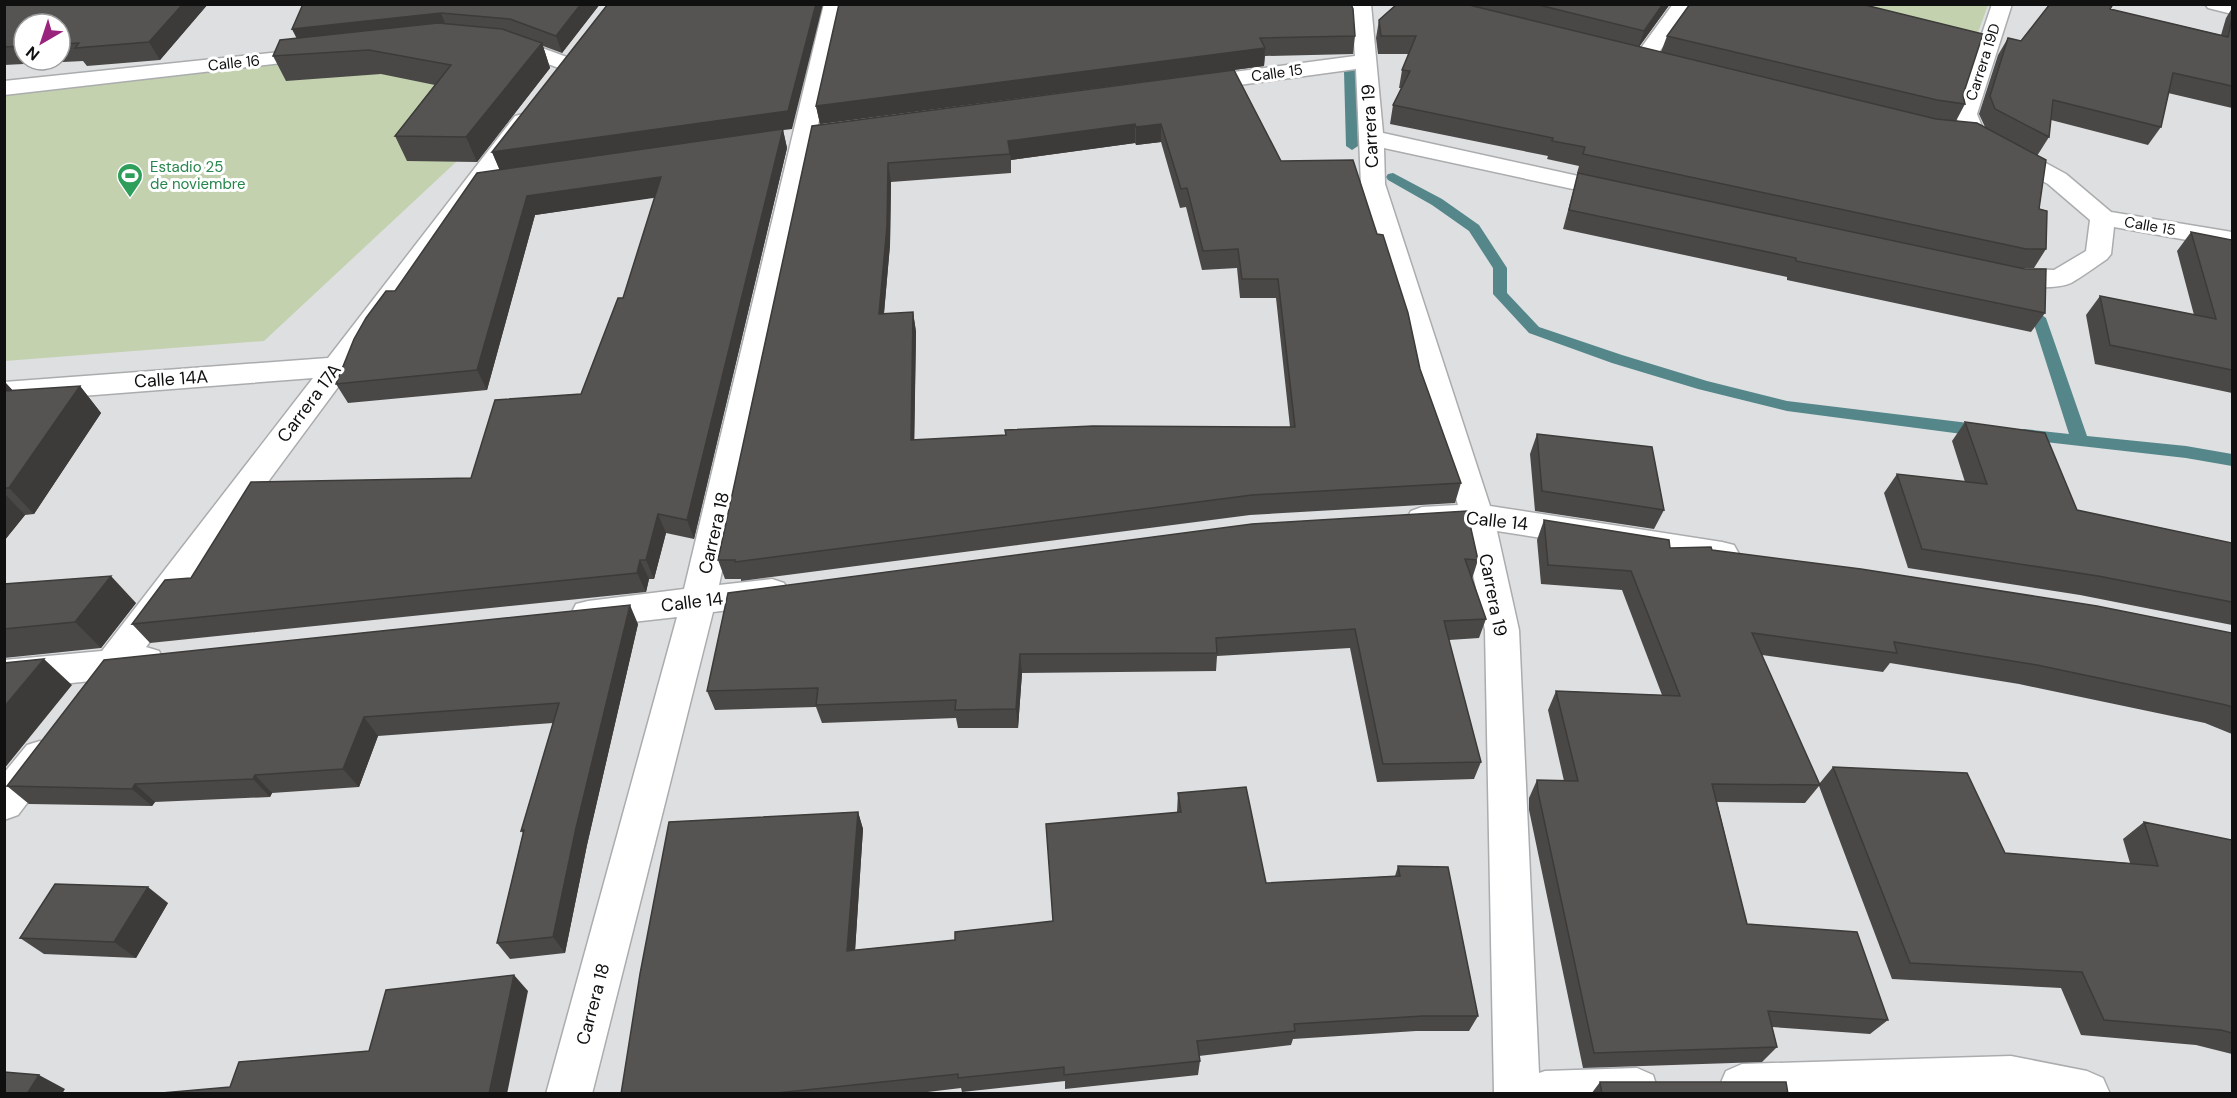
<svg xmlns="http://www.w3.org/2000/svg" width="2237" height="1098" font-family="'DM Sans',sans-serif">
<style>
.green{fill:#c3d1ae}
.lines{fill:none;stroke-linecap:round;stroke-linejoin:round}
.stream{fill:#54868a;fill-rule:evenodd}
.minor-casing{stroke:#aaacae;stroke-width:3}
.minor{fill:#fff;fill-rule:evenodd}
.wall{fill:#4a4847;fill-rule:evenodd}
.shaded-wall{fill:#3c3b39}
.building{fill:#565452;stroke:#3c3b39;stroke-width:1.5;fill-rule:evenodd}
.labels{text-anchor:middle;stroke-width:6;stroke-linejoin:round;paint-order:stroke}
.far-street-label{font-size:15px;fill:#101011;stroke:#fff}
.far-leisure-label{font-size:15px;fill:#27864d;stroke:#fff;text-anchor:start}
.street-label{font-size:18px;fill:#101011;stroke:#fff}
</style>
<rect width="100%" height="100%" fill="#dddfe1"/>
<!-- green -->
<path class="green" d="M1832,5H1988L1976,38Z
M367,54L499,82L456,162L264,341L5,361V93Z"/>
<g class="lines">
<!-- stream -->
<path class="stream" d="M1350,67L1356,71L1358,146L1352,150L1346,146L1344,71Z
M1393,173L1442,199L1479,225L1507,268V293L1539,327L1622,355L1707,381L1787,401L1985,425L1991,427L1993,431L1991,435L1985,437L1787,411L1698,389L1612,363L1529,333L1493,294V268L1469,231L1432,205L1388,180L1386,177L1388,174Z
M2039,313L2046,318L2087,436L2186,446L2232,454V466L2186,458L2018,439L2016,435L2018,431L2024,429L2069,434L2032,318Z"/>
<defs>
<path id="minor" d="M824,4H844L719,585L772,579L784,583L789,592L784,601L772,605L713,612L592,1094H546L677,617L588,627L576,624L571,614L576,604L588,601L684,589Z
M1351,4H1371L1383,133L1619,185L1628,187L1631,192L1628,197L1619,199L1384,148L1385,184L1490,506L1722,542L1734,545L1739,554L1734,563L1722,566L1497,531L1519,630L1539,1073L1545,1071L1637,1068L1653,1075L1659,1094H1494L1485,630L1463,528L1422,531L1411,527L1406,519L1411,511L1422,507L1458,505L1361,184L1356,69L1195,91L1187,89L1184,84L1187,79L1195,77L1355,56Z
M1673,4H1694L1651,63L1644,65L1637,63L1633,59Z
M1992,4H2012L1977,114L1983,129L2066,174L2111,212L2232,232V248L2114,227L2111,254L2107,259C2095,267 2083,276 2071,283C2054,291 2009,286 1991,282L1987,276L1991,270L2000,268L2054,270L2086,251L2090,220L2048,184L1965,138L1955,114Z
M2205,4H2232V14L2208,8Z
M503,38L523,41L575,60L578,65L575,70L567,71L513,51L496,48L493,44L496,40Z
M318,48L325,50L329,54L325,58L4,95V81Z
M523,114L531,116L534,121L531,126L146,647L159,651L164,661L159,671L146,675L123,678C114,689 105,689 92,684L91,681L4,690V660L102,651L313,378L4,402V382L328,358L515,116Z
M40,741L53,745L59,757L53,769L18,815L4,820V773L27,745Z
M2011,1056L2087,1071L2103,1078L2110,1094H1722L1719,1087L1726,1071L1742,1064Z"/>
</defs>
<!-- minor casing -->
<use href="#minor" class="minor-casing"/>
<!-- minor -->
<use href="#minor" class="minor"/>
</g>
<!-- wall -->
<path class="wall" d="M4,4H208L160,60L87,66L83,61L4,65ZM24,24H60V60H24Z
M303,4H600L562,53L543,46L550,68L477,162L407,161L395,136L435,85L381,74L286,81L273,56L297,38L292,29Z
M839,4L1355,36L1353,54L1265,56L1264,66L820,124L816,106Z
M1397,4H1670L1639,47L1661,52L1667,36L1963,95L1965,104L1956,121L1985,127L1979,114L1998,55L2008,38L2021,41L2110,9L2221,35L2226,18L2232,8V108L2168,93L2161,127L2148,145L2051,120L2049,137L2037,156L2039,209L2046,249L2034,268H2020L2045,313L2031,332L1787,280V277L1563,229L1578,173H1577L1579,166L1547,159L1548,156L1390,124L1393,105L1401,88H1399L1402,70L1409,54H1378L1376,38L1379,20Z
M1234,70L1281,161L1420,369L1461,483L1455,503L1250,515L741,581V579H725L718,560L812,126ZM1161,142L1180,208L1186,207L1202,270L1237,268L1240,298H1276L1290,427L914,440L916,332L913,312L884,314L890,245L891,182L1011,173V160L1135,143L1136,145Z
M792,129L783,130L787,148L694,539L666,533L654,579H649L646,592L150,643L132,624L191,578L471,478L581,394L623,298L655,197L535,215L487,390L348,403L336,384L395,291L500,170L492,152Z
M2191,232L2232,240V393L2095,364L2086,315L2100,296L2194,315L2177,251Z
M4,381L13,391L80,386L101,413L34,514L25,515L4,541Z
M1965,422L2077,510L2232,543V627V625L2080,595L1908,568L1884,493L1897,474L1965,482L1952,441Z
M1537,434L1664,510L1654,529L1535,511L1530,454Z
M1544,520L1670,548L1712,550L2232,633V734L2205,723L2019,684L1890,663L1883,672L1762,655L1819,784L1833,767L2005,853L2130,863L2123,839L2144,822L2232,840V1054L2196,1045L2081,1035L2061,988L1892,979L1819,786L1805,803L1717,802L1747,924L1888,1020L1870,1034L1772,1027L1777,1047L1762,1062L1583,1068L1529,810V798L1537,780L1564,781L1548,710L1556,691L1662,695L1622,590L1541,584L1537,540Z
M1252,524L1478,560L1472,579L1486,619L1479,638L1449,640L1481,762L1474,779L1377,782L1350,648L1217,656L1216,671L1022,673L1018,728H958L956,718L822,723L816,707L715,710L707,691Z
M4,584L136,603L101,648L4,658Z
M638,624L587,845L565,953L510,959L497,943L523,833L521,831L553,723L378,736L359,787L272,793L270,797L155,802L152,806L29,804L7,786Z
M1178,793L1266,883L1395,876L1398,866L1478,1016L1469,1031H1416L1293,1039L1291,1045L1199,1056L1200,1061L1198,1075L1065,1089V1081L962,1092L961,1088L911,1094H621L858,812L863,829L855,950L955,940L1053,921L1177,812Z
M168,903L136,958L44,954L20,938Z
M1600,1082L1788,1094H1591Z"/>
<!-- shaded-wall -->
<path class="shaded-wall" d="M183,4H208L160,60L149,42Z
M581,4H600L562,53L556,36Z
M816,4H823L792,129L783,130L787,148L694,539L687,520L783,130L500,171L492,152Z
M1663,4H1670L1638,48L1644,31Z
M441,13L448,31L301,47L292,29Z
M542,43L550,68L477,162L466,137Z
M1265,48L1264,66L820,124L816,106Z
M1135,124V143L1011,160L1008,141Z
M1161,124V142L1136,145V127Z
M888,163L891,182L890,245L882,334L879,314Z
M661,177L667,196L535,215L487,390L477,370L527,196Z
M913,312L916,332L914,460L911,440Z
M4,381L26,405H4Z
M80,386L101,413L34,514L9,488Z
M4,493L25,515L4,541Z
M658,514L666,533L654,579L646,560Z
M640,560L649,579L646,592L637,573Z
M111,576L136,603L101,648L75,622Z
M630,605L638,624L587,845L565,953L553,937L576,828Z
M1020,654L1022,673L1018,728L1016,709Z
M44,659L72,685L4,769V707Z
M364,717L378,736L359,787L343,769Z
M255,775L272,793L270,797L253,779Z
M135,784L155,802L152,806L132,789Z
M858,812L863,829L854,967L847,951Z
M148,887L168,903L136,958L114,942Z
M514,975L528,991L507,1094H489Z
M39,1075L65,1089L62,1094H27Z"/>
<!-- building -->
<path class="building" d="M4,4H183L149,42L75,48L79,43L60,44V24H24V46L4,47Z
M303,4H581L556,36L510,19L441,13L292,29Z
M608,4H816L788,111L492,152Z
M839,4H1351L1353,9L1355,36L1260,38L1265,48L816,106Z
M1397,4H1465L1936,119L1977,123L2046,160L2039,209L2047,211L2046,249H2026L1583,154L1585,147L1552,141L1553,138L1393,105L1410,71L1402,70L1416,36H1381L1379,20Z
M1535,4H1663L1644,31Z
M1690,4H1861L1983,34L1963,95L1965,104L1937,100L1667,36Z
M2050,4H2113L2110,9L2228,37L2232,19V86L2173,73L2161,127L2053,100L2049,137L1995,109L1990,96L2008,38L2021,41Z
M438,23L502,29L542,43L466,137L395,136L451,65L369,50L273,56L280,40Z
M1234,70L1281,161L1353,160L1377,234L1383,235L1408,313L1420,369L1461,483L1252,495L735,562V560H718L812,126ZM1135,124L1136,127L1161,124L1181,189L1187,188L1203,251L1238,249L1242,279H1278L1295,427L1093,426L1005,430L1006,435L911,440L913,312L879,314L887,226L888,163L1010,154L1008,141Z
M783,129L687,520L658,514L646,560H640L637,573L132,624L165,580L191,578L251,482L471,478L495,400L581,394L618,298H623L661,177L527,196L477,370L336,384L354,339L366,318L386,291H395L477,173Z
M1578,173L2025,269H2046L2045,313L1796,261V258L1569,210Z
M2191,232L2232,240V370L2110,345L2100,296L2216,319Z
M80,386L9,488H4V391Z
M1965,422L2045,433L2077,510L2232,543V602L2098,576L1922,549L1897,474L1987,484Z
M1537,434L1652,447L1664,510L1542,491Z
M1467,511L1478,560L1465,559L1486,619L1444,621L1481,762L1383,764L1355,629L1216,638L1217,653L1020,654L1016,709L955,710L956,700L816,705L818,688L707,691L728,593L1252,524Z
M1544,520L1669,540L1670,548L1711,547L1712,550L1861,569L2097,606L2232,633V707L2226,705L2037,665L1894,642L1897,653L1752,633L1820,785L1712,784L1747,924L1857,932L1888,1020L1768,1011L1777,1047L1594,1053L1538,792L1537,780L1578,781L1556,691L1680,696L1631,571L1548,565Z
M111,576L75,622L4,629V584Z
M630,605L576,828L553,937L497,943L524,830L521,831L559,703L364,717L343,769L255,775L253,779L135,784L132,789L7,786L104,660Z
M44,659L4,707V663Z
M1833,767L1967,773L2005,853L2158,866L2144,822L2232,840V1033L2221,1030L2104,1020L2082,972L1910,963Z
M1246,787L1266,883L1400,876L1398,866L1448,867L1478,1016H1423L1294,1024L1295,1031L1197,1041L1200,1061L1064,1075V1067L958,1078V1074L767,1094H621L640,974L669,822L858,812L847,951L955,940V932L1053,921L1046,824L1181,812L1178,793Z
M55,884L148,887L114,942L20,938Z
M514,975L489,1094H150L230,1087L239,1062L369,1051L386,990Z
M4,1072L39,1075L27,1094H4Z
M1600,1082H1786L1788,1094H1602Z"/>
<!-- icons -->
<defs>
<symbol id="stadium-pin" viewBox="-11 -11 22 30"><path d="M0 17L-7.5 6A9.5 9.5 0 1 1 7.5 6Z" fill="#2e9e5b" stroke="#fff"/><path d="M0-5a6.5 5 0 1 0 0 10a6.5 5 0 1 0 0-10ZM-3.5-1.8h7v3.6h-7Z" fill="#fff"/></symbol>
</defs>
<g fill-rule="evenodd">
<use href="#stadium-pin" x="115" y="161" width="30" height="40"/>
</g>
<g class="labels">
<!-- far-street labels -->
<g class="far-street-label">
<text transform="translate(1983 62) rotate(-72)" y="5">Carrera 19D</text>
<text transform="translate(234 63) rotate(-6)" y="5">Calle 16</text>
<text transform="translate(1277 73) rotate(-8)" y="5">Calle 15</text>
<text transform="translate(2150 226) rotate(10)" y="5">Calle 15</text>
</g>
<!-- far-leisure labels -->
<g class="far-leisure-label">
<text x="150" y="172">Estadio 25<tspan x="150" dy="17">de noviembre</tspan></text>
</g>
<!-- street labels -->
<g class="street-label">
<text transform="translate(1370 126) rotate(-93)" y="6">Carrera 19</text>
<text transform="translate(171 379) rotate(-4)" y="6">Calle 14A</text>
<text transform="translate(309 403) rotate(-53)" y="6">Carrera 17A</text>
<text transform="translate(1497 521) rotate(6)" y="6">Calle 14</text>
<text transform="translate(714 533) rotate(-77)" y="6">Carrera 18</text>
<text transform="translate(1493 595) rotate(79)" y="6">Carrera 19</text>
<text transform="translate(692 602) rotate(-7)" y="6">Calle 14</text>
<text transform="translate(593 1004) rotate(-75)" y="6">Carrera 18</text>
</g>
</g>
<!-- border -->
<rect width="2237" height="1098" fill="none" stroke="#101011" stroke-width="12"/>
<!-- north arrow -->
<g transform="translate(42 42) rotate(219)"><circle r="28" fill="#ffffff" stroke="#9f9fa0" stroke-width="1.5"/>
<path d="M0-4.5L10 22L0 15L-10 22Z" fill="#9a237d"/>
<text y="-9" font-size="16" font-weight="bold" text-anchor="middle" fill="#101011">N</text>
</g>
</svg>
